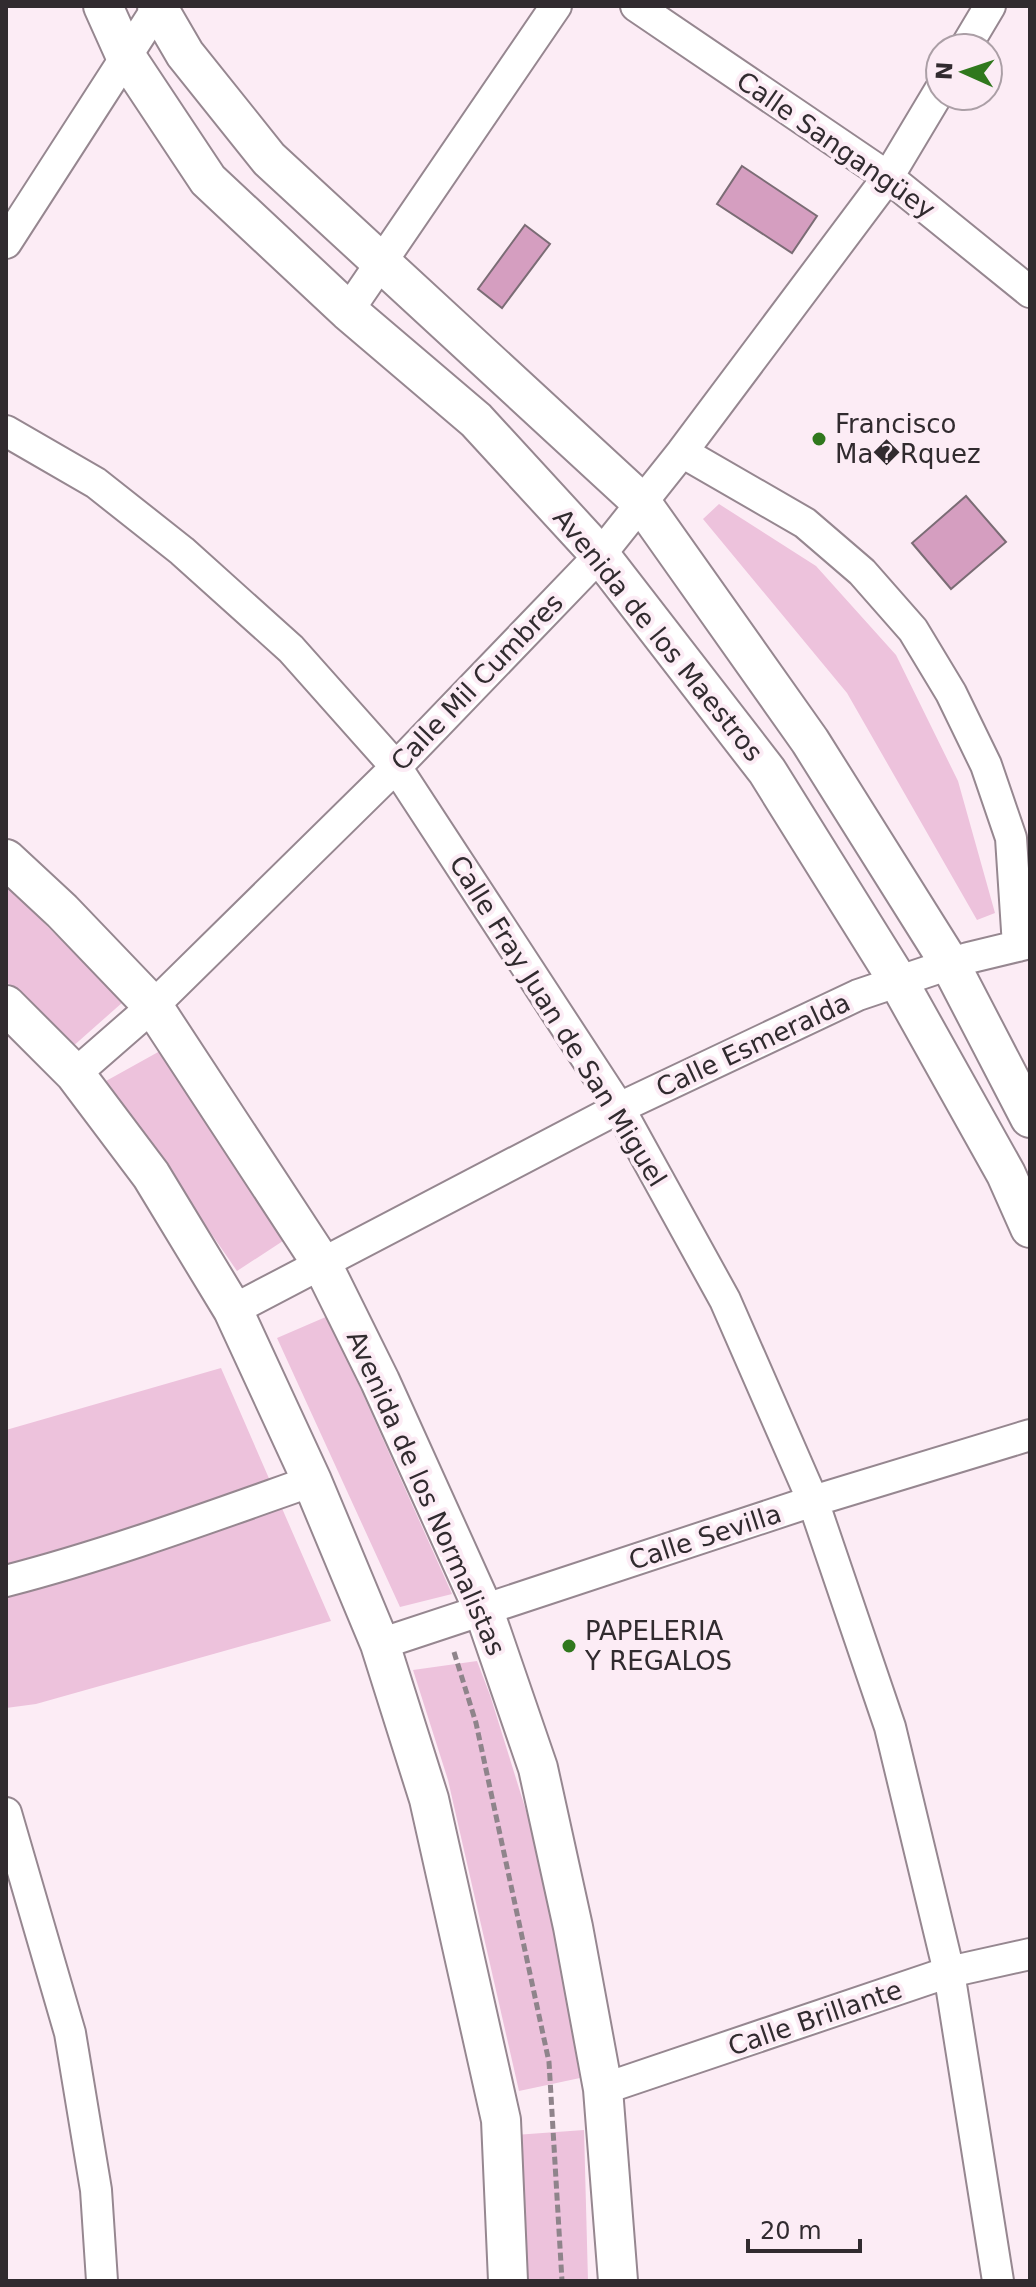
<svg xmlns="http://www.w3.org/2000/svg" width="1036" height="2287" font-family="'DejaVu Sans',sans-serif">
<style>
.green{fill:#edc2dc}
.building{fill:#d59ec0;stroke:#7b6c75;stroke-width:2}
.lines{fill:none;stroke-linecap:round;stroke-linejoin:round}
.minor-casing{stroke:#968790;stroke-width:34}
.tertiary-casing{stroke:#968790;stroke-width:42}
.path{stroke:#8f848b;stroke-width:5;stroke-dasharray:8 4;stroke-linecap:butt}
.minor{stroke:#fff;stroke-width:30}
.tertiary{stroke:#fff;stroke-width:38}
.poi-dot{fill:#30781d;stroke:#fcecf5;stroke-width:3}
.labels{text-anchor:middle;stroke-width:8;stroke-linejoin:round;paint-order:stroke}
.street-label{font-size:26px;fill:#312b2f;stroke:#fcecf5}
.poi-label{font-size:26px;fill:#312b2f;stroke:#fcecf5;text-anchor:start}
</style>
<rect width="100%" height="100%" fill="#fcecf5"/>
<!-- green -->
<path class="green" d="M719,504L816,566L896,655L958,781L995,913L977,920L847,693L703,519Z
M6,885L123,1002L71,1048L6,981Z
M160,1051L289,1237L237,1271L106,1081Z
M328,1316L452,1594L400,1607L277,1338Z
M221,1368L331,1621L36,1704L6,1708V1430Z
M477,1661L490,1695L542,1862L580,2078L519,2091L448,1780L413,1670Z
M584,2130L588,2281H521L515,2135Z"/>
<!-- building -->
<path class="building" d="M742,166L817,216L792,253L717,204Z
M525,225L550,244L502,308L478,289Z
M966,496L1006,542L951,589L912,543Z"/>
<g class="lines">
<defs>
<path id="minor" d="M636,6L888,177L1030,292
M965,48L990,6
M6,243L158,7
M348,311L556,6
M6,431L96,483L182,551L291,649L396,767L619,1108L725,1300L813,1501L890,1727L949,1972L998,2281
M682,452L805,523L862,572L913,630L951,693L986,765L1011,838L1018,946
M75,1074L153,1006L396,767L600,555L682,452L888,177L940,90
M233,1310L619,1108L858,995L968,958L1030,943
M6,1581C110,1554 210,1517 312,1481
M380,1644L813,1501L1030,1435
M6,1813L70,2033L96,2190L102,2281
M603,2089L949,1972L1030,1954"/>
<path id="tertiary" d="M103,6L125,55L208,180L348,311L476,420L600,555L767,771L898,981L1006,1174L1030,1228
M157,6L185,54L269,159L641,502L810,741L950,964L1030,1118
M6,859L62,911L153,1006L322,1264L380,1381L484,1611L538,1768L573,1927L603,2089L618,2281
M6,1005L75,1074L151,1175L233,1310L312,1481L380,1644L429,1799L501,2120L508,2281"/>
</defs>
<!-- minor casing -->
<use href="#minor" class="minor-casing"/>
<!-- tertiary casing -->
<use href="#tertiary" class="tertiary-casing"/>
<!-- path -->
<path class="path" d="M454,1652L476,1723L549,2062L562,2281"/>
<!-- minor -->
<use href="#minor" class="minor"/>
<!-- tertiary -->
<use href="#tertiary" class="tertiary"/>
</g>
<!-- markers -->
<g class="poi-dot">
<circle cx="819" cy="439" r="8"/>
<circle cx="569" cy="1646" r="8"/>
</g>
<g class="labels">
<!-- street labels -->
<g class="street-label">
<text transform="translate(836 145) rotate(35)" y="9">Calle Sangangüey</text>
<text transform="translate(658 635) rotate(51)" y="9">Avenida de los Maestros</text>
<text transform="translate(477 682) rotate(-46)" y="9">Calle Mil Cumbres</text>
<text transform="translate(558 1021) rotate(58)" y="9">Calle Fray Juan de San Miguel</text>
<text transform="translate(753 1045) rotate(-25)" y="9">Calle Esmeralda</text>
<text transform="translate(426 1493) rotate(66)" y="9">Avenida de los Normalistas</text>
<text transform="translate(705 1537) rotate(-18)" y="9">Calle Sevilla</text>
<text transform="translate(815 2018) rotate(-19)" y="9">Calle Brillante</text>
</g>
<!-- poi labels -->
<g class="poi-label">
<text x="835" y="433">Francisco<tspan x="835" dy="30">Ma�Rquez</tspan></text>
<text x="585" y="1640">PAPELERIA<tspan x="585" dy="30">Y REGALOS</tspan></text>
</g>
</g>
<!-- border -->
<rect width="1036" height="2287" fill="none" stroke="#312b2f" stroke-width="16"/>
<!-- north arrow -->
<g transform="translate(964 72) rotate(273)"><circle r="38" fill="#fcecf5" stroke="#ab9fa6" stroke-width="2"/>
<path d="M0-6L14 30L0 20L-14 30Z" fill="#30781d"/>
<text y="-12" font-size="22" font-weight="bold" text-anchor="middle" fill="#312b2f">N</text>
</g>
<!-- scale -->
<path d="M748 2239v12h112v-12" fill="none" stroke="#312b2f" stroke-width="4"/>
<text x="760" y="2239" font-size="24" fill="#312b2f" stroke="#fcecf5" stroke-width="6" paint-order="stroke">20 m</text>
</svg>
